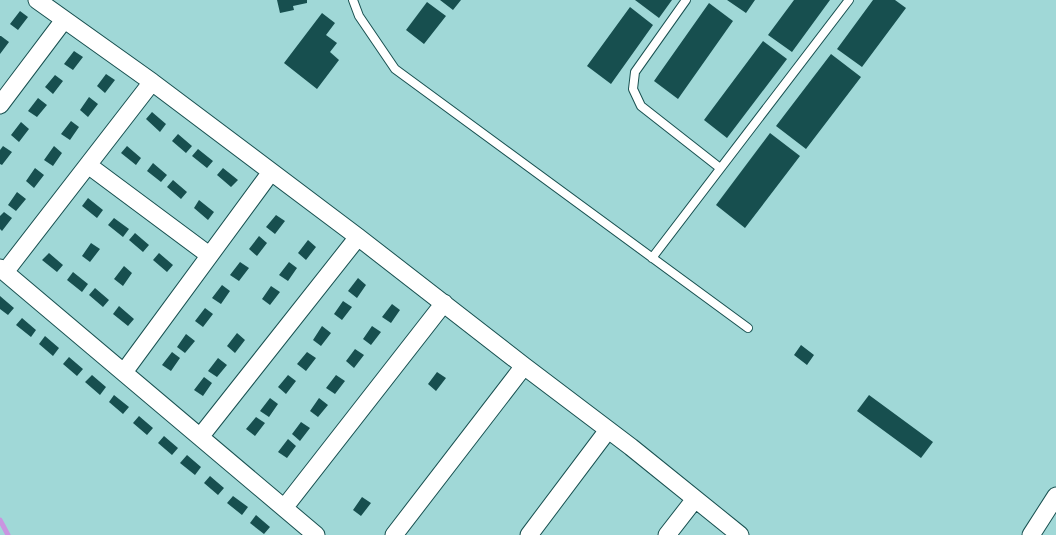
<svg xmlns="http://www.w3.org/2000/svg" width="1056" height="535" font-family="'Alegreya Sans',sans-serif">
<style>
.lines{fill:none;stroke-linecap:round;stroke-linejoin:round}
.stream{stroke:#c995e0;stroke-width:5}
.building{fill:#174f4f}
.service-casing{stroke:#185050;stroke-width:10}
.minor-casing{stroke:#185050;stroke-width:19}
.service{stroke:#fff;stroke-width:8}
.minor{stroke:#fff;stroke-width:17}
</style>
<rect width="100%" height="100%" fill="#a0d8d7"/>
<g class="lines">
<!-- stream -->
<path class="stream" d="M0,520L8,535"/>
</g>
<!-- building -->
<path class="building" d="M277,0H307V3L293,6L294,10L280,13Z
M440,0H461L453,10Z
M635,0H672L659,18Z
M727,0H755L746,13Z
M794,0H830L792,52L768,35Z
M873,0H895L906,8L862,67L837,49Z
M427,2L446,16L424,44L406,30Z
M709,3L733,21L678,99L654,81Z
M630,7L653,25L611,84L587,66Z
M20,11L28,17L18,30L10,24Z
M322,13L335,23L326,35L337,43L330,52L339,60L317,89L284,63Z
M0,36H1L9,42L0,54Z
M763,41L787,59L727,138L704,120Z
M74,51L83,57L73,70L64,64Z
M831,54L861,77L806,149L776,126Z
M106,74L115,80L105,93L97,86Z
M55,75L63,81L53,94L45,87Z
M89,97L98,104L88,117L80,110Z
M38,98L47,105L37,117L28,111Z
M152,112L166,124L160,132L146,119Z
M71,121L79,127L70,140L61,134Z
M21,122L29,129L19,142L11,135Z
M770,133L800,156L745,228L716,205Z
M178,134L192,146L186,153L172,141Z
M3,146L12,152L2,165L0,164V150Z
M54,146L62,153L53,166L44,160Z
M127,146L141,158L136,165L121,153Z
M198,149L213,161L207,168L192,156Z
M153,163L167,175L161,182L147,171Z
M35,168L44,175L34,188L26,181Z
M223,168L238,180L231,187L217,175Z
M173,180L187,192L181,199L167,187Z
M17,192L26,199L16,211L8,205Z
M88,198L103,210L97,218L82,206Z
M199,200L214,212L208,220L194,208Z
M4,212L12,218L2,231L0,229V216Z
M276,215L285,221L275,234L266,227Z
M114,218L129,229L123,237L108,225Z
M135,233L149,245L143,252L129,240Z
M259,236L267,243L257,256L249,249Z
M308,240L316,247L306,260L298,253Z
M91,243L100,249L90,262L82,256Z
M49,253L63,265L57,272L42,260Z
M159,253L173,265L167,272L153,260Z
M240,262L249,268L239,281L230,275Z
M289,262L297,268L288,281L279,275Z
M124,266L132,273L123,286L114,279Z
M73,272L88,284L82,292L67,280Z
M358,278L366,285L357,298L348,291Z
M222,285L230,291L221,304L212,298Z
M271,286L280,292L270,305L262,299Z
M95,288L109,300L103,307L89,295Z
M0,296L14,308L8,315L0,309Z
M343,301L352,307L342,320L334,314Z
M392,304L400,310L391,323L382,317Z
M119,306L134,319L128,326L113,314Z
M205,308L213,314L203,327L195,321Z
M22,318L36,330L31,337L16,325Z
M322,326L331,333L321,346L313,340Z
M372,326L381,332L371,345L363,339Z
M237,333L245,340L235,353L227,346Z
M186,334L195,341L185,353L177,347Z
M45,336L59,348L53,356L39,344Z
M801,345L814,355L807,365L794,355Z
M355,349L364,355L354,368L346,361Z
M172,352L180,358L171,371L162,365Z
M307,352L316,358L306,371L297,364Z
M69,357L83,369L77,376L63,364Z
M218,358L227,365L217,377L208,371Z
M437,372L446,378L436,391L428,384Z
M92,375L106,387L100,395L85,382Z
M288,375L296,381L286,394L278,387Z
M336,375L345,381L335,394L326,388Z
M204,377L212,383L203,396L194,390Z
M114,395L129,407L123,414L109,402Z
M869,395L933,442L921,458L857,411Z
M270,398L278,404L269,417L260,411Z
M319,398L328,405L318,417L310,411Z
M139,416L153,428L147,435L133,423Z
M256,417L265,423L255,436L246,429Z
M301,422L310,428L300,441L292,434Z
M164,436L178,448L172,455L158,443Z
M288,439L296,446L287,458L278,452Z
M187,455L201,467L195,475L180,463Z
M210,476L224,488L218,495L204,483Z
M233,496L248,507L242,515L227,503Z
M362,497L371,503L361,516L353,510Z
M256,515L270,527L264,534L250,523Z"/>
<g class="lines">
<defs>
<path id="service" d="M353,0L359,16L395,69L748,328
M686,0L635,72L633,89L641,106L720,168
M652,258L849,0"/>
<path id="minor" d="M37,0L152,82L358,237L524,366L631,447L740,535
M0,105L64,20
M88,165L209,255
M0,268L316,535
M5,272L152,82
M124,372L271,172
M200,437L358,237
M284,508L444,303
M394,535L524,366
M529,535L608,430
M667,535L695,499
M1031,535L1056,496"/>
</defs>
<!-- service casing -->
<use href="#service" class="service-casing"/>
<!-- minor casing -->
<use href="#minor" class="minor-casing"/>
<!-- service -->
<use href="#service" class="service"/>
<!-- minor -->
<use href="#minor" class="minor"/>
</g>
</svg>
